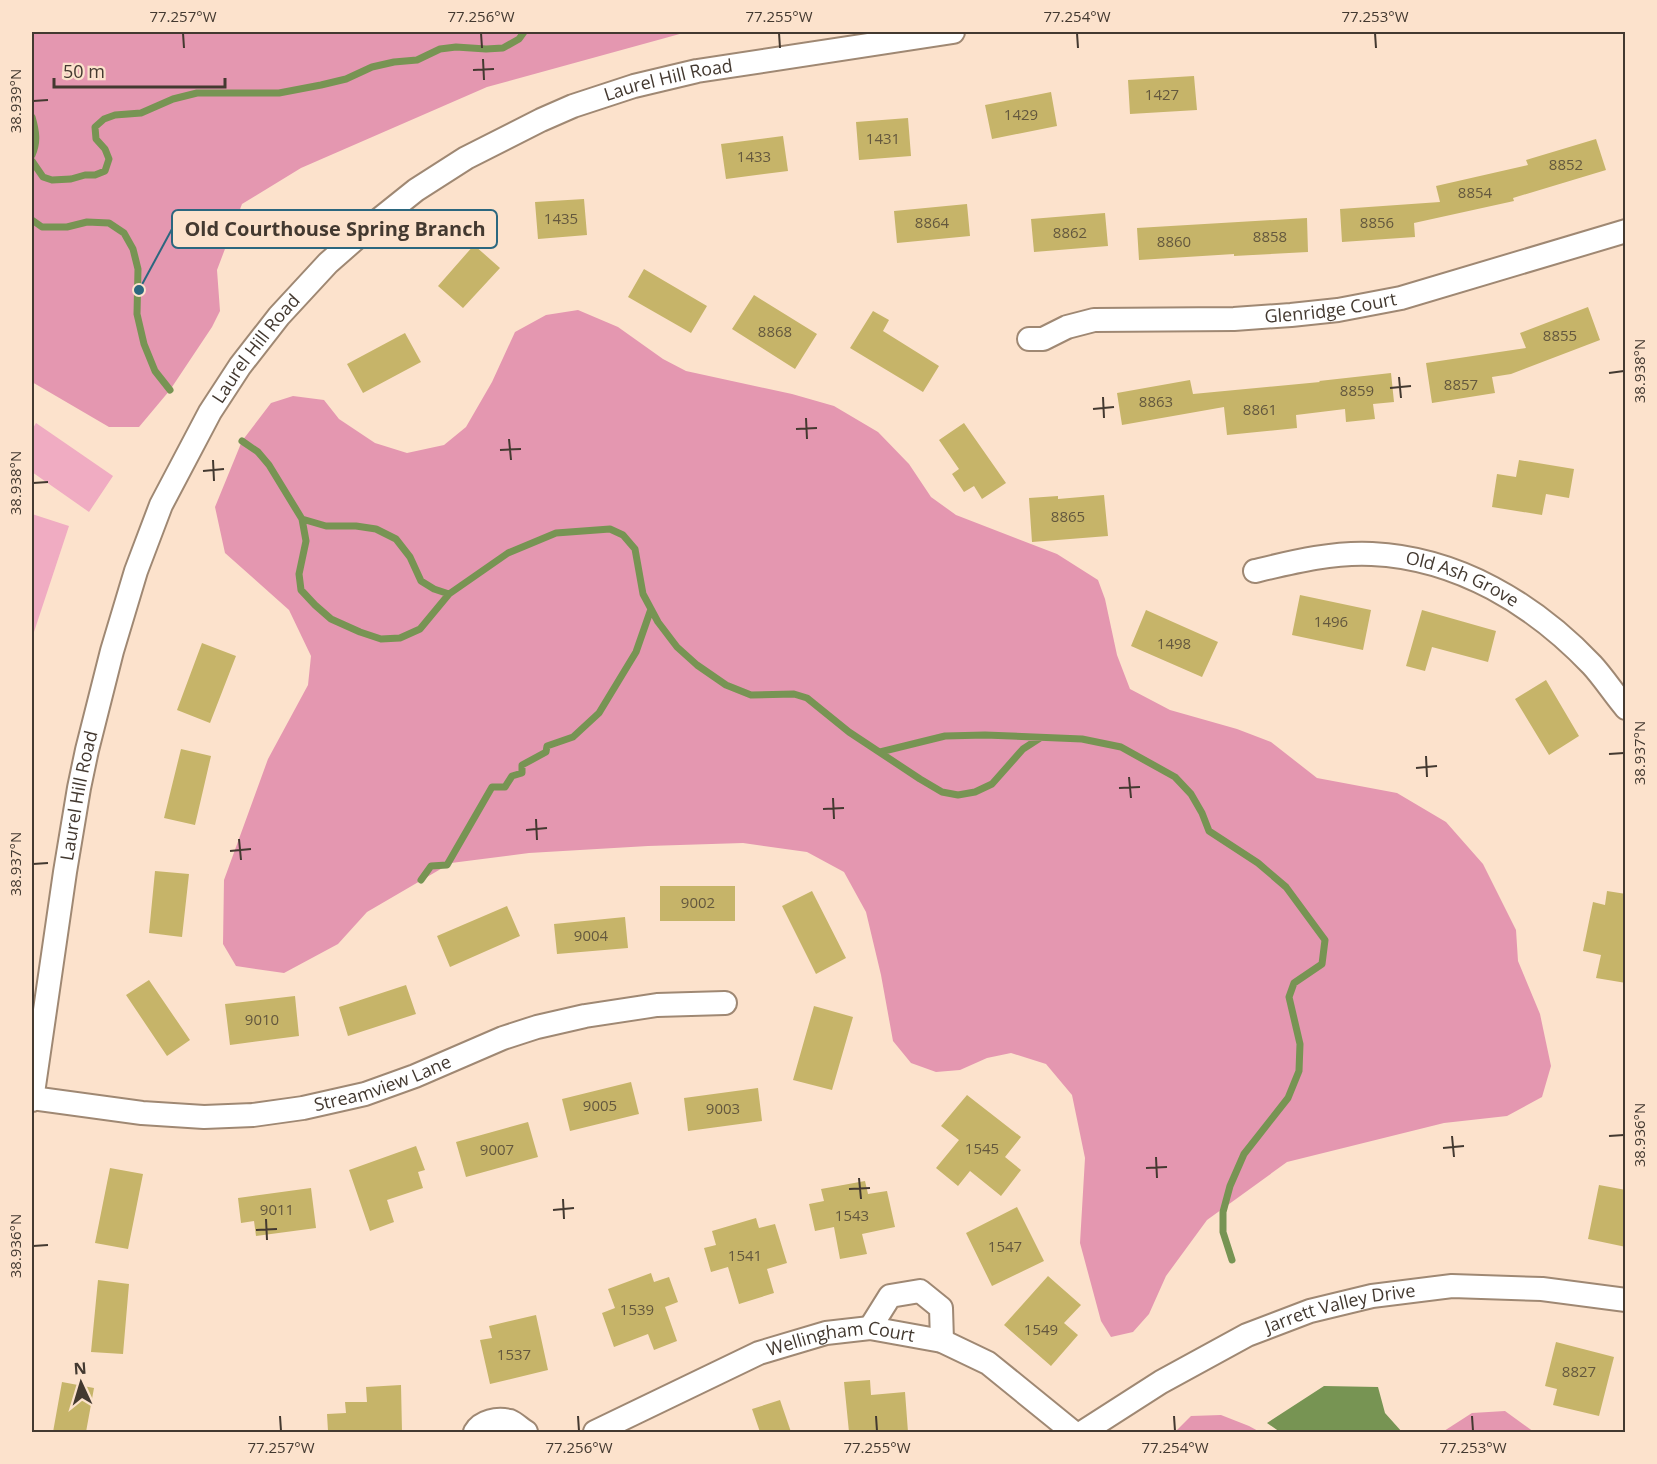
<svg xmlns="http://www.w3.org/2000/svg" width="1657" height="1464" font-family="'Open Sans',sans-serif">
<style>
.green{fill:#f0acc2}
.forest{fill:#e497b0}
.water{fill:#779453}
.lines{fill:none;stroke-linecap:round;stroke-linejoin:round}
.stream{stroke:#779453;stroke-width:7}
.building{fill:#c6b469}
.street-casing{stroke:#9f8873;stroke-width:26}
.street{stroke:#fff;stroke-width:22}
.ticks{fill:none;stroke:#433930;stroke-width:2}
.labels{text-anchor:middle;stroke-width:4.5;stroke-linejoin:round;paint-order:stroke}
.number-label{font-size:15px;fill:#64583e}
.street-label{font-size:18px;fill:#433930;stroke:#fce2cc}
.leader{fill:none;stroke:#2b677f;stroke-width:2}
.callout-dot{fill:#2b677f;stroke:#fce2cc;stroke-width:2}
.callout{fill:#fce2cc;stroke:#2b677f;stroke-width:2}
.callout-label{font-size:20px;text-anchor:middle;font-weight:bold;fill:#433930}
.neatline{fill:none;stroke:#433930;stroke-width:2}
.ticks-label{font-size:15px;text-anchor:middle;fill:#433930}
</style>
<rect width="100%" height="100%" fill="#fce2cc"/>
<!-- green -->
<path class="green" d="M36,423L113,476L89,512L32,472V430Z
M32,514L69,526L32,638Z"/>
<!-- forest -->
<path class="forest" d="M32,32H687L487,87L301,168L242,204L217,270L220,311L212,327L170,390L139,427H109L32,382Z
M578,310L618,327L663,359L686,371L792,394L834,406L878,432L909,464L931,497L956,515L1057,554L1098,580L1105,599L1117,655L1130,689L1170,710L1237,729L1271,742L1317,778L1397,793L1446,822L1483,864L1516,930L1518,961L1540,1014L1551,1066L1542,1097L1507,1116L1444,1123L1287,1162L1207,1220L1166,1276L1149,1314L1133,1332L1111,1337L1101,1321L1080,1243L1085,1158L1072,1095L1046,1064L1011,1053L987,1058L960,1070L936,1072L911,1063L893,1041L881,975L866,912L844,872L807,852L743,843L648,846L529,853L451,863L367,912L338,944L284,973L236,966L223,944L224,880L268,759L308,685L311,656L289,610L225,553L215,507L242,441L271,403L293,396L324,400L339,419L375,443L407,453L444,445L466,427L492,382L515,332L546,315Z
M1505,1411L1534,1432H1444V1431L1472,1413Z
M1221,1415L1249,1426L1260,1432H1175L1191,1416Z"/>
<!-- water -->
<path class="water" d="M1324,1386L1378,1387L1385,1413L1402,1432H1280L1267,1423Z"/>
<g class="lines">
<!-- stream -->
<path class="stream" d="M32,117C36,131 38,142 32,155
M32,161L43,177L52,180L71,179L85,175H95L105,171L109,159L105,149L96,139L95,127L104,119L115,115L141,113L173,99L197,93H279L321,85L346,79L372,67L394,62L417,60L440,49L456,47L486,49L503,48L519,39L524,32
M32,220L42,227H67L87,222L109,223L124,233L133,249L138,269L137,314L144,344L155,371L170,390
M242,441L258,452L269,465L302,519L306,541L299,574L301,590L315,605L331,619L360,632L381,639L400,638L420,629L449,594L508,553L556,533L610,529L623,535L635,549L643,594L658,622L677,647L697,665L726,685L751,695L794,694L807,698L849,732L920,779L942,792L958,795L975,792L992,784L1023,749L1040,738
M302,519L326,526H356L376,529L396,539L410,557L421,581L434,589L449,594
M880,752L945,736L985,735L1082,739L1121,747L1175,777L1191,794L1202,813L1209,831L1258,863L1286,887L1325,940L1322,964L1294,983L1289,997L1300,1044L1299,1071L1288,1098L1244,1154L1230,1186L1223,1212V1232L1232,1260
M421,880L431,866L447,865L492,787H505L512,776L522,773V765L546,752L547,746L573,737L599,713L636,652L651,609"/>
</g>
<!-- building -->
<path class="building" d="M1194,76L1197,110L1130,114L1128,80Z
M1051,92L1057,126L992,139L985,105Z
M908,118L911,156L859,160L856,122Z
M783,136L788,171L726,179L721,144Z
M1596,139L1606,170L1513,198L1514,201L1414,223L1415,237L1342,242L1340,209L1440,202L1436,186L1528,165L1526,160Z
M584,199L587,235L538,239L535,202Z
M967,204L970,236L897,243L894,211Z
M1105,213L1108,246L1034,252L1031,219Z
M1307,218L1308,252L1234,256V254L1139,260L1137,228Z
M474,245L500,268L463,308L438,286Z
M644,269L707,306L691,333L628,297Z
M754,295L817,334L795,369L732,329Z
M1588,307L1600,340L1511,374L1492,377L1495,393L1432,403L1426,363L1526,348L1520,333Z
M873,311L889,320L883,331L939,366L923,392L850,348Z
M405,333L421,362L363,393L347,364Z
M1391,373L1394,402L1373,404L1375,419L1346,422L1345,409L1296,415L1297,428L1227,435L1224,407L1122,425L1117,393L1190,380L1193,394L1320,382L1319,381Z
M964,423L1006,483L982,499L974,486L964,492L952,474L959,469L939,440Z
M1519,460L1574,469L1569,498L1546,494L1542,515L1492,507L1497,474L1516,477Z
M1104,495L1108,536L1032,542L1029,498L1058,496V499Z
M1300,595L1371,610L1363,650L1292,635Z
M1146,610L1218,642L1202,677L1131,646Z
M1422,610L1496,631L1488,662L1432,647L1425,671L1406,666Z
M202,643L236,656L210,723L177,710Z
M1546,680L1579,736L1549,755L1515,699Z
M181,749L211,756L195,825L164,818Z
M155,871L189,874L182,937L149,933Z
M660,886H735V921H660Z
M812,891L846,958L816,974L782,906Z
M1607,891L1626,894V983L1596,978L1601,955L1583,951L1593,902L1605,905Z
M507,906L520,936L450,967L437,936Z
M625,917L628,948L557,954L554,924Z
M149,980L190,1040L167,1056L126,995Z
M406,985L416,1014L348,1036L339,1007Z
M295,996L299,1036L230,1045L225,1004Z
M814,1006L853,1017L832,1090L793,1080Z
M631,1082L639,1114L570,1131L562,1099Z
M758,1088L762,1121L688,1131L684,1098Z
M967,1095L1021,1137L1005,1157L1021,1170L1001,1196L970,1171L958,1186L936,1168L959,1140L941,1126Z
M528,1122L538,1157L466,1177L456,1142Z
M416,1146L425,1170L418,1172L423,1188L387,1200L394,1222L370,1231L349,1170Z
M110,1168L143,1174L128,1249L95,1243Z
M865,1181L868,1194L887,1191L895,1227L862,1234L867,1254L840,1259L834,1227L815,1231L809,1204L824,1201L821,1189Z
M1599,1185L1626,1190V1247L1588,1239Z
M311,1188L316,1228L256,1236L254,1221L241,1223L238,1198Z
M1017,1207L1044,1261L992,1286L966,1233Z
M756,1218L759,1228L775,1224L787,1263L767,1269L774,1293L739,1304L728,1267L711,1272L704,1248L716,1245L712,1231Z
M651,1273L654,1282L669,1277L678,1302L665,1307L677,1341L654,1350L648,1334L614,1347L602,1313L615,1308L608,1289Z
M1048,1276L1081,1305L1064,1323L1078,1335L1051,1366L1004,1325Z
M98,1280L129,1284L123,1354L91,1352Z
M536,1315L548,1370L490,1384L480,1340L492,1338L489,1326Z
M1556,1342L1614,1357L1599,1416L1553,1405L1557,1389L1545,1386Z
M870,1380L871,1395L905,1392L908,1432H849L844,1382Z
M62,1382L94,1388L86,1432H53Z
M401,1385L402,1432H347L346,1430L328,1431L327,1414L346,1413L345,1402H367L366,1387Z
M780,1400L791,1432H760L752,1409Z"/>
<g class="lines">
<defs>
<g id="street">
<path id="s1" d="M1029,339H1043L1067,327L1094,320L1234,319L1291,315L1338,310L1401,298L1626,231"/>
<path id="s2" d="M1255,571C1293,562 1333,552 1372,554C1458,558 1534,604 1592,665C1604,678 1614,694 1626,708"/>
<path id="s3" d="M32,1098L142,1113L204,1117L253,1115L303,1108L365,1094L415,1076L503,1038L537,1027L585,1016L657,1005L725,1003"/>
<path id="s4" d="M32,1100L65,872L79,788L87,750L112,651L136,571L161,505L210,412L240,366L279,316L328,263L361,234L416,190L466,158L541,120L573,106L634,86L697,71L953,32"/>
<path d="M870,1328L890,1296L920,1291L941,1308L942,1341"/>
<path d="M475,1432C481,1421 497,1418 510,1421C515,1423 521,1429 526,1432"/>
<path id="s5" d="M595,1432L759,1353L826,1333L870,1328L942,1341L988,1363L1073,1432"/>
<path id="s6" d="M1083,1432L1161,1382L1247,1335L1310,1311L1372,1296L1452,1286L1542,1289L1626,1300"/>
</g>
</defs>
<!-- street casing -->
<use href="#street" class="street-casing"/>
<!-- street -->
<use href="#street" class="street"/>
</g>
<!-- ticks -->
<path class="ticks" d="M183,33L184,48M481,33L482,48M779,33L780,48M1077,33L1078,48M1375,33L1376,48M483,59L484,80M473,70L494,69M33,101L48,100M1609,373L1624,371M1399,377L1401,398M1390,388L1411,386M1103,397L1104,418M1093,409L1114,407M806,418L807,439M796,429L817,428M509,439L511,460M500,450L521,449M213,460L214,481M203,471L224,469M33,483L48,482M1609,754L1624,753M1426,756L1427,777M1416,768L1437,766M1129,777L1131,798M1119,788L1140,787M833,798L834,819M823,809L844,808M536,819L537,840M526,830L547,828M239,839L241,860M230,851L251,849M33,864L48,863M1452,1136L1454,1157M1609,1136L1624,1135M1443,1148L1464,1146M1156,1157L1157,1178M1146,1168L1167,1167M859,1178L861,1199M849,1189L870,1188M563,1199L564,1219M553,1210L574,1208M266,1219L267,1240M256,1230L277,1229M33,1246L48,1245M280,1416L281,1431M578,1416L579,1431M876,1416L877,1431M1174,1416L1175,1431M1472,1416L1473,1431"/>
<g class="labels">
<!-- number labels -->
<g class="number-label">
<text x="1162" y="100">1427</text>
<text x="1021" y="120">1429</text>
<text x="883" y="144">1431</text>
<text x="754" y="162">1433</text>
<text x="1566" y="170">8852</text>
<text x="1475" y="198">8854</text>
<text x="561" y="224">1435</text>
<text x="932" y="228">8864</text>
<text x="1377" y="228">8856</text>
<text x="1070" y="238">8862</text>
<text x="1270" y="242">8858</text>
<text x="1174" y="247">8860</text>
<text x="775" y="337">8868</text>
<text x="1560" y="341">8855</text>
<text x="1461" y="390">8857</text>
<text x="1357" y="396">8859</text>
<text x="1156" y="407">8863</text>
<text x="1260" y="415">8861</text>
<text x="1068" y="522">8865</text>
<text x="1331" y="627">1496</text>
<text x="1174" y="649">1498</text>
<text x="698" y="908">9002</text>
<text x="591" y="941">9004</text>
<text x="262" y="1025">9010</text>
<text x="600" y="1111">9005</text>
<text x="723" y="1114">9003</text>
<text x="982" y="1154">1545</text>
<text x="497" y="1155">9007</text>
<text x="277" y="1215">9011</text>
<text x="852" y="1221">1543</text>
<text x="1005" y="1252">1547</text>
<text x="745" y="1261">1541</text>
<text x="637" y="1315">1539</text>
<text x="1041" y="1335">1549</text>
<text x="514" y="1360">1537</text>
<text x="1579" y="1377">8827</text>
</g>
<!-- street labels -->
<g class="street-label">
<text dy="6" stroke="none"><textPath href="#s4" startOffset="1298">Laurel Hill Road</textPath></text>
<text dy="6" stroke="none"><textPath href="#s1" startOffset="306">Glenridge Court</textPath></text>
<text dy="6" stroke="none"><textPath href="#s4" startOffset="794">Laurel Hill Road</textPath></text>
<text dy="6" stroke="none"><textPath href="#s2" startOffset="213">Old Ash Grove</textPath></text>
<text dy="6" stroke="none"><textPath href="#s4" startOffset="308">Laurel Hill Road</textPath></text>
<text dy="6" stroke="none"><textPath href="#s3" startOffset="356">Streamview Lane</textPath></text>
<text dy="6" stroke="none"><textPath href="#s6" startOffset="288">Jarrett Valley Drive</textPath></text>
<text dy="6" stroke="none"><textPath href="#s5" startOffset="266">Wellingham Court</textPath></text>
</g>
</g>
<!-- callouts -->
<path class="leader" d="M139 290L172 229"/>
<circle class="callout-dot" cx="139" cy="290" r="6"/>
<rect class="callout" x="172" y="210" width="325" height="38" rx="6"/>
<g class="callout-label">
<text x="335" y="236">Old Courthouse Spring Branch</text>
</g>
<!-- border -->
<rect width="1657" height="1464" fill="none" stroke="#fce2cc" stroke-width="66"/>
<!-- north arrow -->
<g transform="translate(81 1383) rotate(356)" stroke="#fce2cc" stroke-width="4.5" paint-order="stroke">
<path d="M0-4.5L10 22L0 15L-10 22Z" fill="#433930"/>
<text y="-9" font-size="16" font-weight="bold" text-anchor="middle" fill="#433930">N</text>
</g>
<!-- scale -->
<path d="M54 78v9h171v-9" fill="none" stroke="#433930" stroke-width="3"/>
<text x="63" y="78" font-size="18" fill="#433930" stroke="#fce2cc" stroke-width="4.5" paint-order="stroke">50 m</text>
<rect x="33" y="33" width="1591" height="1398" class="neatline"/>
<g class="ticks-label">
<text x="183" y="22">77.257°W</text>
<text x="481" y="22">77.256°W</text>
<text x="779" y="22">77.255°W</text>
<text x="1077" y="22">77.254°W</text>
<text x="1375" y="22">77.253°W</text>
<text transform="translate(16 101) rotate(-90)" y="5">38.939°N</text>
<text transform="translate(1640 371) rotate(-90)" y="5">38.938°N</text>
<text transform="translate(16 483) rotate(-90)" y="5">38.938°N</text>
<text transform="translate(1640 753) rotate(-90)" y="5">38.937°N</text>
<text transform="translate(16 864) rotate(-90)" y="5">38.937°N</text>
<text transform="translate(1640 1135) rotate(-90)" y="5">38.936°N</text>
<text transform="translate(16 1246) rotate(-90)" y="5">38.936°N</text>
<text x="281" y="1453">77.257°W</text>
<text x="579" y="1453">77.256°W</text>
<text x="877" y="1453">77.255°W</text>
<text x="1175" y="1453">77.254°W</text>
<text x="1473" y="1453">77.253°W</text>
</g>
</svg>
